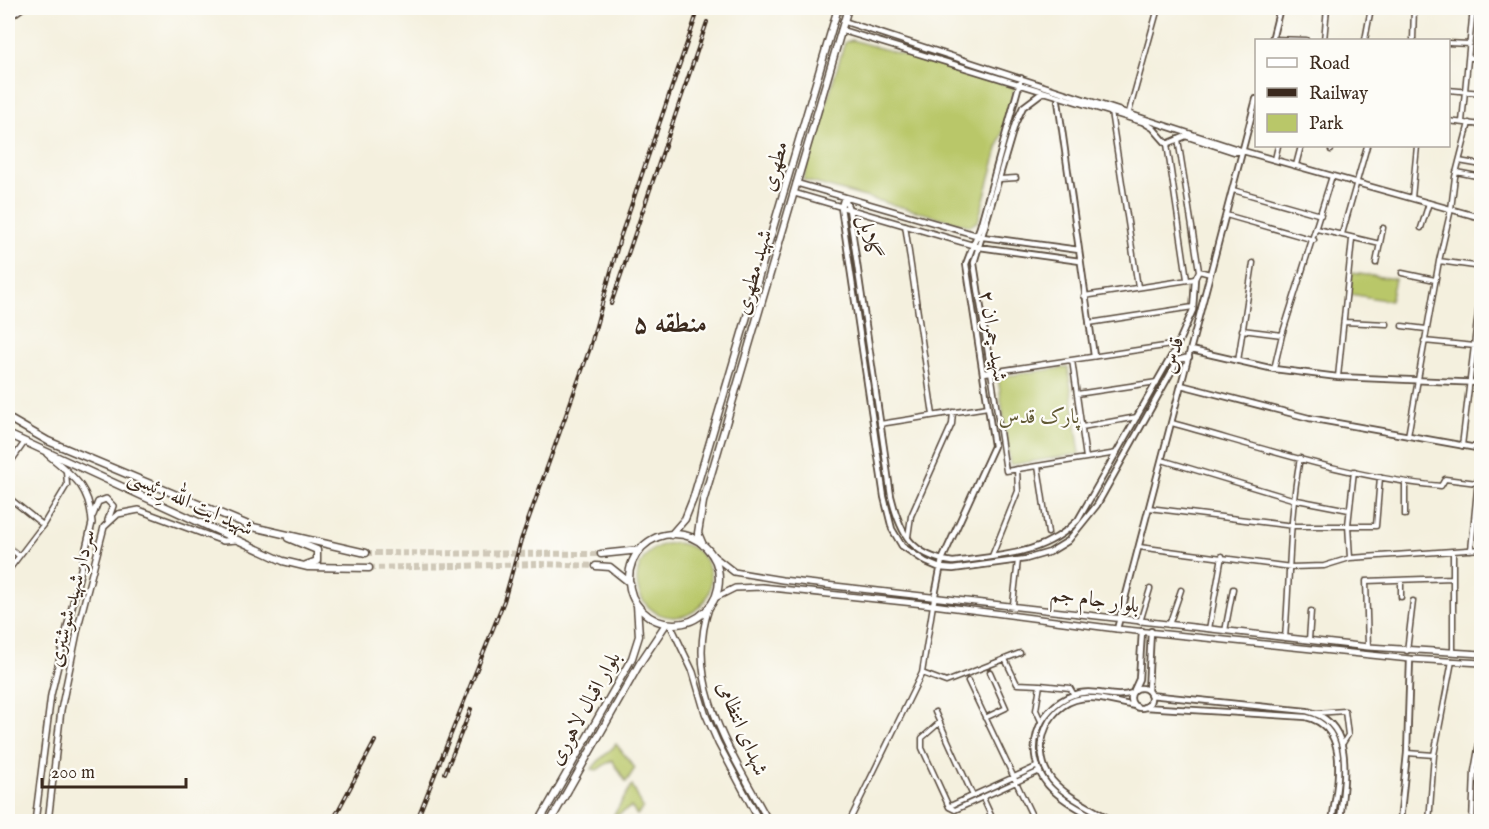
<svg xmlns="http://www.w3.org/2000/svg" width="1489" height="829" font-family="'IM FELL English',Amiri,serif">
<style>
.green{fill:#b9c769;stroke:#7a7844;stroke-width:1.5}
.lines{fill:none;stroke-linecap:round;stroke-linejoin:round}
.primary-tunnel{stroke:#cfc8b8;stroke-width:6;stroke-dasharray:6 3;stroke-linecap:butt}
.minor-casing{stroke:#57483b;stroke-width:7}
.tertiary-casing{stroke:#57483b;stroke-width:8}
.secondary-casing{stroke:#57483b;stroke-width:8}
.primary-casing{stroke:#57483b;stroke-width:9}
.minor{stroke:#fff;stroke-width:4}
.tertiary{stroke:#fff;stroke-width:4.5}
.secondary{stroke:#fff;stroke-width:5}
.primary{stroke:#fff;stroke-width:6}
.rail-casing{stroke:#3b2a1e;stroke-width:4}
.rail{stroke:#fdfcf7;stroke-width:1.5;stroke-dasharray:4.5;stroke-linecap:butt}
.labels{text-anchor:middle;stroke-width:4.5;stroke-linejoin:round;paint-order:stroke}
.street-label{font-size:21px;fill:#3b2a1e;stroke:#fdfcf7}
.park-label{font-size:21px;fill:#615934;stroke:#fdfcf7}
.district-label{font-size:27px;font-weight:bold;fill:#3b2a1e;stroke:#fdfcf7}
</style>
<rect width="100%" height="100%" fill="#fdfcf7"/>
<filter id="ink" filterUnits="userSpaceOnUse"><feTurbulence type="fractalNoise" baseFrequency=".0167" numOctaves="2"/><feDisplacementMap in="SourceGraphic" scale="12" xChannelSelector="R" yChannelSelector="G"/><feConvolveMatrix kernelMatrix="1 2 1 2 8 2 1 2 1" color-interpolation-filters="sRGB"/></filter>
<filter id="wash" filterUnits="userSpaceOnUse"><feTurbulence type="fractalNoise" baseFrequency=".008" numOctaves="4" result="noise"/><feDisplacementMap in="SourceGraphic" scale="24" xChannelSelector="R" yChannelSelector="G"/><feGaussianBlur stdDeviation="1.35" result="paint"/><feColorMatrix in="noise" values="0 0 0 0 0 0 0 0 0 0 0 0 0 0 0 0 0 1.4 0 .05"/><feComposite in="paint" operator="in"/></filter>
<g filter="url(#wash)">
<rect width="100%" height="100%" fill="#f4f0de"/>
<!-- green -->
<path class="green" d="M852,40L1015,87L978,221L970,226L803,180L845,42Z
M1352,273L1395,279L1390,301L1350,294Z
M1068,367L1080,454L1010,465L998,377Z
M637 580a37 37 0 1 1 74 0a37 37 0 1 1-74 0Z
M616,744L635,768L626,782L612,760L597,770L592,769C599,758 608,754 616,744Z
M632,785L643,808L637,815L631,807L617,815L615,821H610Z"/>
</g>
<g filter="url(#ink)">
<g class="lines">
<!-- primary-tunnel -->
<path class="primary-tunnel" d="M366,553L601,554
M369,568L541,564L596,566"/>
<defs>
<path id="minor" d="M1272,39L1306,40
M1324,40L1327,8
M1365,40L1371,8
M1413,40L1414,8
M1448,43L1470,44
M1469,58H1482
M1448,90L1482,93
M1111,112L1138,287
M1129,112L1158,8
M1448,121L1482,125
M1462,122L1473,8
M1178,139L1199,271L1210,274
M1167,144L1187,279
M1331,150L1332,146
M1275,159L1278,146
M1459,161L1482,165
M1296,165L1301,146
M1456,172L1482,177
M1000,179L1016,178
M1233,190L1321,215
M1412,198L1417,146
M1226,215L1314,240
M905,225L933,415
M1421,228L1429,203
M1317,229L1380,244
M1342,234L1367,146
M1439,261L1482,267
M1376,263L1383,228
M1402,273L1435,280
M1084,296L1195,279L1199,271
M1344,322L1387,324
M1089,323L1193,307
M1402,326L1426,329
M1242,330L1282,335
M1424,341L1475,346
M1072,360L1086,458
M1238,361L1253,263
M1274,369L1282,335L1332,176
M1338,377L1352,239
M1077,394L1157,382
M1172,423C1260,447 1350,478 1441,486L1445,479L1477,483
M880,424L988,407
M1082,427L1137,417
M1408,436L1439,261L1451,209L1455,177L1469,123
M1462,446L1482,279
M1117,453L1006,471L991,372L1178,344
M1162,460L1292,499L1349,510
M8,466L24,443
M1038,466L1048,533
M1405,483V515
M8,497L43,525
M1149,508L1294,526H1376L1380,477
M908,537L911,516L952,424L953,412
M8,547L18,555
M1139,547L1291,567L1324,566L1350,558L1482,549
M1471,550L1481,449
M992,556L1018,491L1017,469
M1350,558L1348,525L1354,471
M8,571L43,525L67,485L66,471
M1401,597V580
M1013,604L1018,560
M1140,622L1150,589
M1169,625L1181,590
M1209,629L1222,556
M1225,631L1233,589
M1285,638C1290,578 1289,517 1300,458
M1309,640L1311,611
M1368,647L1366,581L1453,578
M1407,651L1413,601
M1453,651V551
M1005,659L1017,684L1040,685
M922,673L946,682L1020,653
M968,681L1035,822
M935,712L973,796
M1316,713L1345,711L1348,735L1343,743
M985,718L1006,708L990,672
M1041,721L1036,710L1040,685L1070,688L1074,695
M939,723L922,738V748L949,807L955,810L1040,771
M1407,753L1434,755
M1474,771L1482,773
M983,798L994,822
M950,806L1038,766
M849,822L922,673L933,605
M1429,822L1434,755L1452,661
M1472,822L1474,771L1482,726"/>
<path id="tertiary" d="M843,21L1243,151L1482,218
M841,30L1143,122L1153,128L1167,144L1186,136L1235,152L1243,151
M1272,40L1280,8
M1058,101L1094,356
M796,183L983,237L1079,250
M794,193L979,247L1080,261
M844,197L849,209L891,496C900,533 911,556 953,562C999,555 1044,556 1078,520L1176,348L1193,310L1195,279
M844,197L841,207L884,497L892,529L902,546L926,562L940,568L953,569L1026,559L1050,552L1068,541L1097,505L1178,360L1189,357
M1191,350L1274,369L1338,377L1482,383
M983,373L991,372L974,263L1015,124L1023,107L1043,92
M1181,385L1309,418L1482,449
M933,605L942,560L994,446L966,264L980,227L1021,78
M1117,629L1256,99
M1131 698a10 10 0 1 1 20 0a10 10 0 1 1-20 0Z
M1134,690L1139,679L1142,631
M1148,691L1151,631
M1150,695L1307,711C1358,723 1343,782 1340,822
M1144,707L1306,717C1353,728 1336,787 1332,822
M1102,822C1084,811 1062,801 1048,785C1022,754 1036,708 1073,695C1093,687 1113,700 1132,693
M1114,822C1094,809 1067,798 1052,780C1028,749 1048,697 1090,698C1105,698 1121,704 1136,706
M1400,822L1407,753L1410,659"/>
<path id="secondary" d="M8,18L22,8
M93,515L98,502L106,499L113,506L108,520
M711,554L734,572L782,580L1368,647L1482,654
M715,598L735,588L762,587L933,605L1117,629L1410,659L1482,663
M709,608C683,685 734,756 769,822
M670,624L693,672L705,713L718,743L760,822
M35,822L51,695L92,523C90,486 73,476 47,454
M48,822L61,710L79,623L104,527L118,514L139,510L223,541L238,540"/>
<path id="primary" d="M8,418L48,441L253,527L366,553
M8,434L283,561L308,567L369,568
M629 579a45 45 0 1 1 90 0a45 45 0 1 1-90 0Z
M671,535L685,519L693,499L838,8
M288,538L317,550V561L306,565
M703,545L698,533L703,502L848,8
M601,554L640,550
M596,566L610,567L630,583
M539,822L632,658L639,636L637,605
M550,822L640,663L666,624"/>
</defs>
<!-- minor casing -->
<use href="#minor" class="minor-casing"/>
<!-- tertiary casing -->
<use href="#tertiary" class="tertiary-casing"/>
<!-- secondary casing -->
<use href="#secondary" class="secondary-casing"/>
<!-- primary casing -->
<use href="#primary" class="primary-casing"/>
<!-- minor -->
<use href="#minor" class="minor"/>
<!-- tertiary -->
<use href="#tertiary" class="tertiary"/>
<!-- secondary -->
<use href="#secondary" class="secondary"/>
<!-- primary -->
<use href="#primary" class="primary"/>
<defs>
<path id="rail" d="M611,304L707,22
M445,773L471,709
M332,822L375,741
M416,822L504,601L521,540L590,348L620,238L699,8"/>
</defs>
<!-- rail casing -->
<use href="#rail" class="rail-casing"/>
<!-- rail -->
<use href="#rail" class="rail"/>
</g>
</g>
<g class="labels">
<!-- street labels -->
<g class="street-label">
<text transform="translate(774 166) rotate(-74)" y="7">مطهری</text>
<text transform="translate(870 237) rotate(81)" y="7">گلایل</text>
<text transform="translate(753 272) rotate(-74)" y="7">شهید مطهری</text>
<text transform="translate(994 336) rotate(81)" y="7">شهید چمران ۲</text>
<text transform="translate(1172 355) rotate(-75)" y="7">قدس</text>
<text transform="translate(191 502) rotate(24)" y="7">شهید ایت الله رِئیسی</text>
<text transform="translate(71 598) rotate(-76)" y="7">سردار شهید شوشتری</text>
<text transform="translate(1095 599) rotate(8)" y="7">بلوار جام جم</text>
<text transform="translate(584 708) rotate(-61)" y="7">بلوار اقبال لاهوری</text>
<text transform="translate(743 728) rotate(67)" y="7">شهدای انتظامی</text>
</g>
<!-- park labels -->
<g class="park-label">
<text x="1039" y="423">پارک قدس</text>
</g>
<!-- district labels -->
<g class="district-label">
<text x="670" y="332">منطقه ۵</text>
</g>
</g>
<!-- margin -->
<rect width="1489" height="829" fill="none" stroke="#fdfcf7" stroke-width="30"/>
<!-- legend -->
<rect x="1255" y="39" width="195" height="108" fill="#fdfcf7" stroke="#afa8a0" stroke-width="1.5"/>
<rect x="1267" y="58" width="30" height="9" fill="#ffffff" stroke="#afa8a0" stroke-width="1.5"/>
<text x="1309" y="69" font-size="18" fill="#3b2a1e">Road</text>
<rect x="1267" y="88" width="30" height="9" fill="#3b2a1e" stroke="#afa8a0" stroke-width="1.5"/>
<text x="1309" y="99" font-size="18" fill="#3b2a1e">Railway</text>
<rect x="1267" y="114" width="30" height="18" fill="#b9c769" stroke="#afa8a0" stroke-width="1.5"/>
<text x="1309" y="129" font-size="18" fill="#3b2a1e">Park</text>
<!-- scale -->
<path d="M42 778v9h144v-9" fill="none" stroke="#3b2a1e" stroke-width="3"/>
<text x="51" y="778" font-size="18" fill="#3b2a1e" stroke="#fdfcf7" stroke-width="4.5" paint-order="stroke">200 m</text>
</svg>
